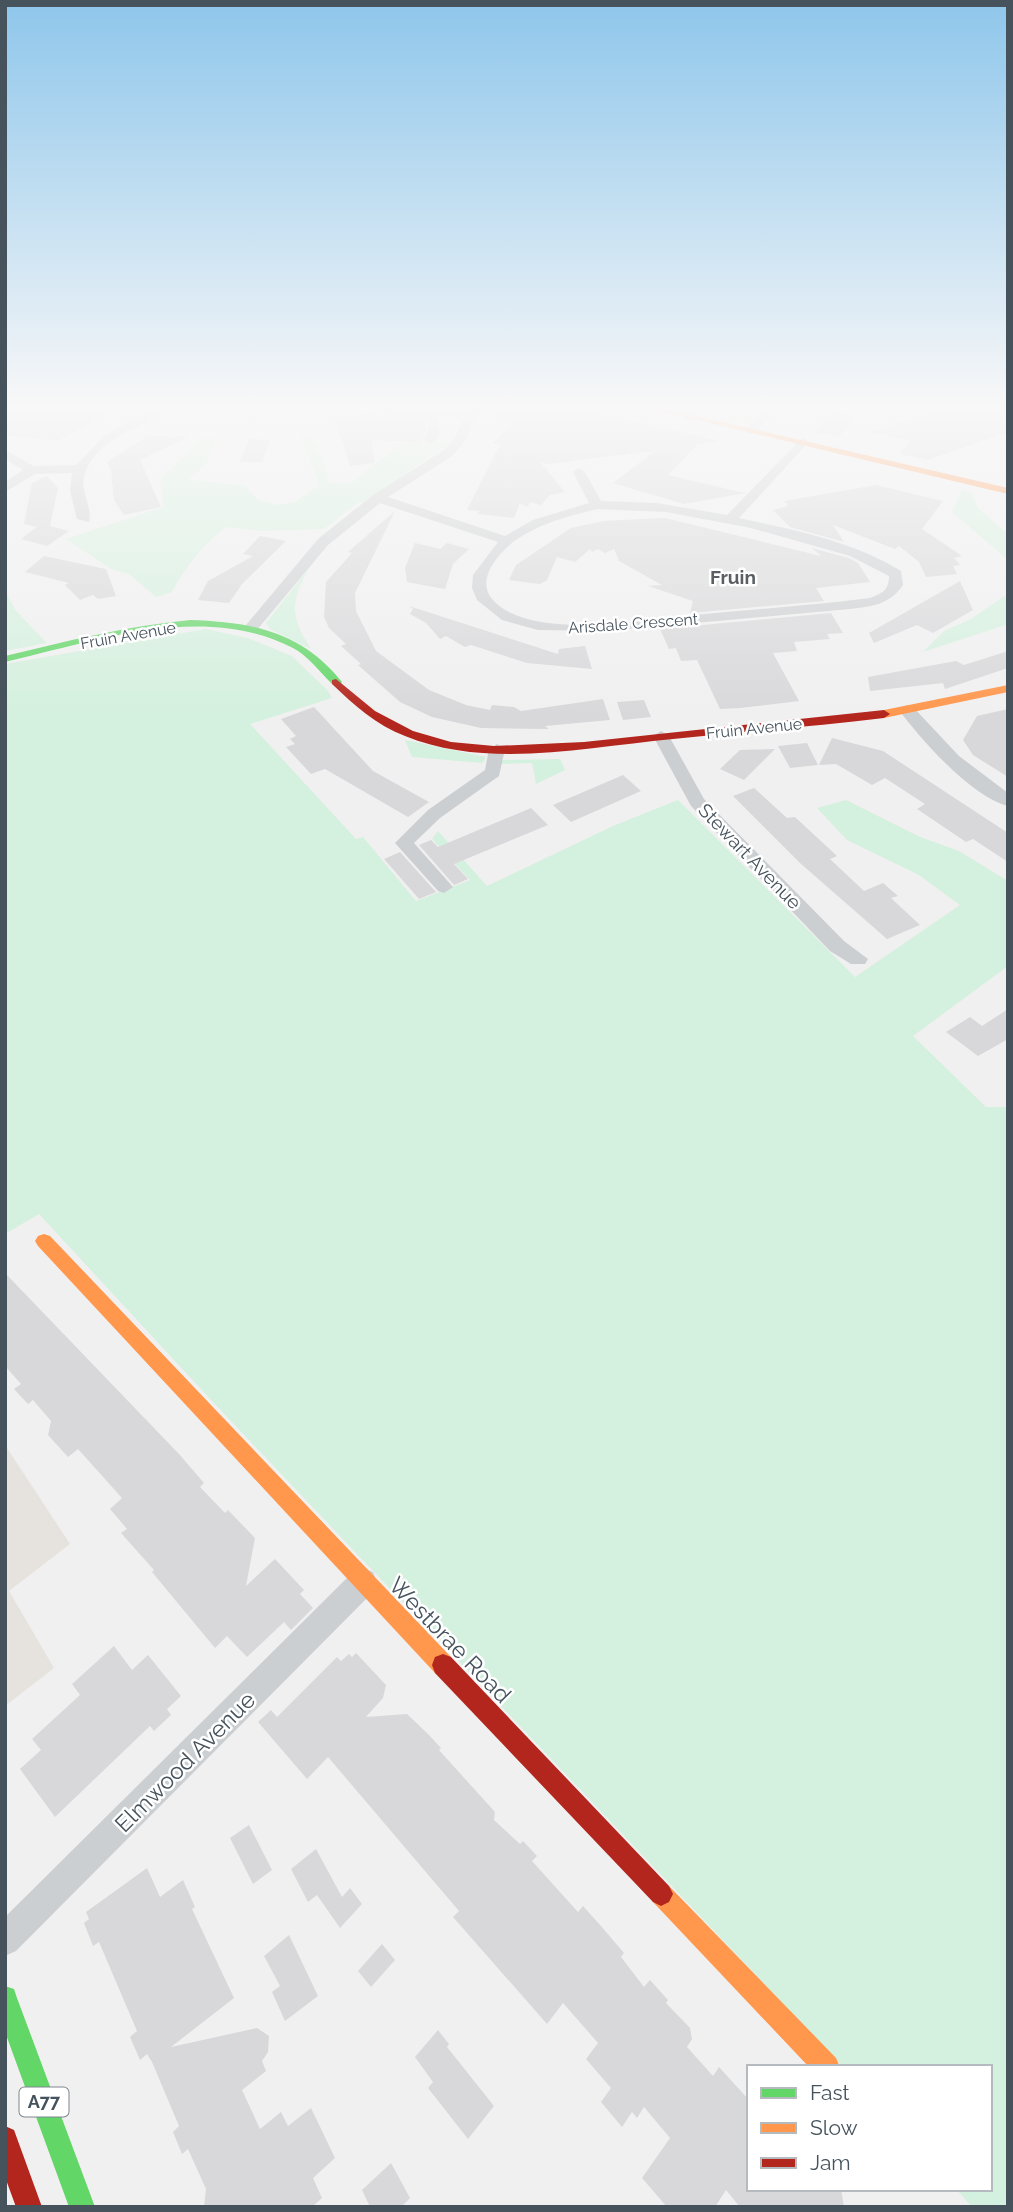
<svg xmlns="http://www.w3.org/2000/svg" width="1013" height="2212" font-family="Raleway,sans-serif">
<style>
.commercial{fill:#e6e3de}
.green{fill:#d4f0de;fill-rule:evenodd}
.building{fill:#d8d8da}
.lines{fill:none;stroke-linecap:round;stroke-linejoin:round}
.street{fill:#cccfd1;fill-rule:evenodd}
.fast{fill:#63d668;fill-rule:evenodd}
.slow{fill:#ff974d;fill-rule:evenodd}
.jam{fill:#b3261e;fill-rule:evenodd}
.labels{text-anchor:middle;stroke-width:5;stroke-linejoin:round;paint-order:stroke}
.far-street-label{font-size:16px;fill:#46535d;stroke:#fff}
.shield{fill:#fff;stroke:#7e878e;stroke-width:2}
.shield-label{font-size:18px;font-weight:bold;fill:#46535d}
.far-quarter-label{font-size:19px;font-weight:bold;fill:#5b5f64;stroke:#fff}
.street-label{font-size:19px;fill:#46535d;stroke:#fff}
.near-street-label{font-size:23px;fill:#46535d;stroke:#fff}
</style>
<rect width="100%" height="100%" fill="#f1f0f0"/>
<!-- commercial -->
<path class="commercial" d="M5,1445L70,1544L9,1591L54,1668L5,1706Z"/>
<!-- green -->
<path class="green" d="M396,407H468L462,414L451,442L366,502H359L324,529L261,531L226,527C202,546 186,566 172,592L156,597L129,574L111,569L66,539L163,507L161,478L202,437L214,438L216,442L205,466L188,479L245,486L259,500L277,505L295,502L319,485L297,425C317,440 324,458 328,482L351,483L404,441ZM415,412L450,414L452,427L449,442H413Z
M707,407H764L751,424L702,413Z
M962,489L972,493L978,508L1008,534V560L952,512Z
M309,568C290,602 290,617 311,649L270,629L266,623Z
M5,590L16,611L47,643L5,651Z
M1004,596L1008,597V624L923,652L944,631L971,619Z
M206,629L248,638L292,656L328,691L332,698L250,724L356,839L363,837L416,901L470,880L432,839L438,831L487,886L613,826L678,800L855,977L960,905L919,875L847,840L817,808L846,800L920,837L959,851L1008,881V966L913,1036L986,1107H1007L1008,2207H972L956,2189H990V2067H843L212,1401L39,1214L5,1234V664Z
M405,740L486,757L482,763L412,757Z
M560,759L565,770L536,784L532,763L501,764L502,760Z"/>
<!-- building -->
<path class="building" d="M5,407H122L57,441L5,435Z
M486,407L581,408L719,441L697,445L668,475L745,493L684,504L613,483L655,451L547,464L540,462L565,492L550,495L541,505L531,502L527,507L520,503L514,518L477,514L480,511L467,510L500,444H492L514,421L485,413Z
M945,407H1001L1000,412L1008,416V432L928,460L900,454L910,441L870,432Z
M393,410L425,413L426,427L422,442L371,440L375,463L350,466L334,416L376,412L382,416Z
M833,410L857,416L840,436L813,433Z
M147,436L188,437L140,460L161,507L124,515L114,500L111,470L107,462Z
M249,439L270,440L262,462H240Z
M47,476L58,488L50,526L69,531L47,546L21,539L37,527L24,524L32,483Z
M876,485L943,501L922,529L962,556L954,558L960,565L953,566L957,574L926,577L919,562L899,546L895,549L833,525L844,542L790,527L773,510L785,507L788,505L784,501Z
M395,511L355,593L356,611L376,651L429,690L466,705L490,710L492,705L514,707L521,711L603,699L610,720L545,726L549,729L481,728L432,717L400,702L358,665L361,664L341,646L346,644L329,628L324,617L326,582L352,553L348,552Z
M665,518L821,556L812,548L849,558L858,563L870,582L816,588L824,601L690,613L693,601L648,586L662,585L619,561L614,549L605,553L598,549L592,552L590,549L575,562L557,557L547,580L540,584L509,580L516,565L571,528L604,521Z
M260,536L286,541L242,584L229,603L198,600L208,581L253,556L243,554Z
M415,543L440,549L447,543L469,549L453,564L445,589L407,582L405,568Z
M44,556L106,569L116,596L98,599L93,595L80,600L65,585L69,583L25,572Z
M960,581L973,610L933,633L917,625L874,643L869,633Z
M409,606L558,654L559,649L585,646L592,669L527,663L471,645L465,647L446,636L440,639L426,623L410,614L413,609Z
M831,613L843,633L827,634L830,639L794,642L797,651L773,653L799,701L740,708L720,709L697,660L681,661L676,648L669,649L660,629Z
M1008,651V668L945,689L943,683L870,691L868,677L956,661L964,665Z
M644,700L651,717L623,720L617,702Z
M314,707L373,771L429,802L408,817L325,769L311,774L286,747L295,744L290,739L296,736L281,719Z
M1008,709V777L973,755L963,740L977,716Z
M832,738L883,751L1008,833V862L973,839L966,842L917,809L925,804L885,778L872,785L836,764L819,765Z
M807,743L818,765L790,768L778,746Z
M775,749L744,780L720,769L740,750Z
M623,775L641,791L571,822L553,805Z
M754,788L787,818L795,817L837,856L830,859L864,891L883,883L898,896L891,898L920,925L887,939L800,863L733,796Z
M531,808L548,825L454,864L468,879L454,885L419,845L431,840L438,847Z
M400,852L436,892L419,899L384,859Z
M1008,1009V1039L978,1056L946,1032L970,1017L982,1026Z
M5,1273L179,1454L204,1483L200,1487L225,1513L228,1510L255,1538L246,1586L275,1559L304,1590L300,1594L313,1608L291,1630L284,1622L247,1657L227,1636L215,1648L152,1572L154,1570L121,1533L127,1529L110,1509L122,1498L78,1449L68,1457L48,1435L51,1421L33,1400L28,1404L14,1389L21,1384L5,1366Z
M114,1646L132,1670L148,1655L181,1696L167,1709L171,1715L154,1731L150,1726L55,1817L20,1769L41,1750L32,1739L80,1695L72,1684Z
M356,1653L386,1685L383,1698L366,1717L407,1714L428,1734L441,1748L439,1750L495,1812L494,1820L520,1844L523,1841L537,1856L532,1861L578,1912L583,1906L601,1926L624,1953L621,1957L644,1987L650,1980L668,2000L666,2003L690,2028L692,2039L687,2047L713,2076L719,2067L749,2100V2189H841L844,2207H740L726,2190L715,2207H667L642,2178L670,2138L644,2107L637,2118L632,2112L622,2127L601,2102L611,2088L586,2059L598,2043L563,2003L547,2024L453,1917L459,1911L328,1757L307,1779L258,1722L271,1710L277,1717L337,1657L341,1661L349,1654L352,1657Z
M249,1825L272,1870L253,1884L230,1838Z
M316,1849L342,1897L350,1888L362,1904L340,1928L317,1895L308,1902L291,1869Z
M147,1868L160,1897L183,1880L195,1907L192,1909L234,1998L171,2047L257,2028L269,2036L268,2052L262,2061L266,2071L242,2090L260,2129L281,2112L288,2126L311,2108L335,2158L313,2178L322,2198L312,2207H204L206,2189L188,2149L182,2154L173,2132L179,2126L152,2062L147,2054L140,2060L130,2037L137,2031L99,1942L93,1946L84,1923L89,1919L86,1912Z
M289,1935L318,1996L285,2021L272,1992L280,1986L264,1956Z
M382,1944L395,1960L371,1987L358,1971Z
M438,2030L449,2044L447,2047L494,2106L468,2139L428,2088L433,2082L415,2057Z
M391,2163L410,2198L401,2207H370L362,2190Z"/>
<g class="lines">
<!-- street -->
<path class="street" d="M155,407H171C145,429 97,435 85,474C79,491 93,507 89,522L77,519L70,491L72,473L35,474L5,492V482L23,470L5,459V450L34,466L76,465L105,435Z
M374,407H387L388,409L382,413Z
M469,407H481L466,440L452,456L388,497L505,536L533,520L589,503L573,472L579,468L585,472L601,501L657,503L727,515L802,438L806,439V445L739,518C794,530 853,541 901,571L903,585C889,605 873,606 850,609L606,631L538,630L502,620L477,600L472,588L473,575L498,542L380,503L328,545L256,631H246V625L318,539L373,495L444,450L454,439L465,416H437C440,425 442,440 430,444L424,440L429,427L427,411ZM597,509L666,512L751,528L850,556L889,576C889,590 883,593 870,598C815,605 760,609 705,614C653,618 532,643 493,600C482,588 486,573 495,561C517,529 561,518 597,509Z
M694,407H707L694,420H686L684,417Z
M765,407H777L755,434H747L745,431Z
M1004,407H1008V414L1002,411Z
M907,705L913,707L959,756L1008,793V806C972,797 921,740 899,710Z
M661,731L669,736L704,799L844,941L868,959L865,964H851L830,951L691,806L653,736Z
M497,744L505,749L499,776L440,818L414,843L453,887L444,893L438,891L395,843L428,810L485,770L489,749Z
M363,1568L373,1572L377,1582L373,1592L16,1951L5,1956V1917L353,1572Z"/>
<!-- fast -->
<path class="fast" d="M190,620C251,622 301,631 342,682L340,684H332C320,672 308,656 293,648C204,602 96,641 5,662V656C67,641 127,626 190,620Z
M5,1986L14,1989L17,1998L95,2207H69L5,2032Z"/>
<!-- slow -->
<path class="slow" d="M642,407H658L1008,488V494Z
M1008,685V692L884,718L878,714L884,710Z
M44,1234L50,1236L451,1657L454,1665L451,1673L443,1676L435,1673L38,1246L35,1241L38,1236Z
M661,1882L669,1886L836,2058L840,2067H809L653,1902L649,1894L653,1886Z"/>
<!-- jam -->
<path class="jam" d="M336,679L375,711L413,731L451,742L494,746L584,742L884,710L890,714L884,718C814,727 743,731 673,739C586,747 489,770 405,736C376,725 354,705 332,684V680Z
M443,1654L451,1657L669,1886L673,1894L669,1902L661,1906L653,1902L435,1673L432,1665L435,1657Z
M5,2126L14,2130L42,2207H16L5,2177Z"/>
</g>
<!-- sky -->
<linearGradient id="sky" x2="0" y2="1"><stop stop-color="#8ec6eb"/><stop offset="0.57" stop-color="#f9f8f8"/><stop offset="1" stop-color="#f9f8f8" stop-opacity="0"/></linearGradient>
<rect width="1013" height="717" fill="url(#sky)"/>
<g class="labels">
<!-- far-street labels -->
<g class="far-street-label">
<text transform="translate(633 623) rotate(-4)" y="6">Arisdale Crescent</text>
<text transform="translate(128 635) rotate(-10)" y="6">Fruin Avenue</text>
<text transform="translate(754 728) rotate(-6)" y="6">Fruin Avenue</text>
</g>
<!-- shield labels -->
<rect class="shield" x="19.5" y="2087.5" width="49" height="29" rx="5"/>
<g class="shield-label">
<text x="44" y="2108">A77</text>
</g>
<!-- far-quarter labels -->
<g class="far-quarter-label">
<text x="733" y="584">Fruin</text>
</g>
<!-- street labels -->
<g class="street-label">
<text transform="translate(750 856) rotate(46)" y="7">Stewart Avenue</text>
</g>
<!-- near-street labels -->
<g class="near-street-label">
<text transform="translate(450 1640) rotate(46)" y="8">Westbrae Road</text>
<text transform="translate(185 1762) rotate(-45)" y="8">Elmwood Avenue</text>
</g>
</g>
<!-- border -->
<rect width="1013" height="2212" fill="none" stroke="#46535d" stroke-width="14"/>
<!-- legend -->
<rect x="747" y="2065" width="245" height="126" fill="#ffffff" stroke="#b5babe" stroke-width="2"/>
<rect x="761" y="2088" width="35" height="10" fill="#63d668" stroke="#b5babe" stroke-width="2"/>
<text x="810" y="2100" font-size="21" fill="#46535d">Fast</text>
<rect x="761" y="2123" width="35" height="10" fill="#ff974d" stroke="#b5babe" stroke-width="2"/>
<text x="810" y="2135" font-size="21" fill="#46535d">Slow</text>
<rect x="761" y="2158" width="35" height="10" fill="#b3261e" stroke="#b5babe" stroke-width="2"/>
<text x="810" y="2170" font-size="21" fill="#46535d">Jam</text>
</svg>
